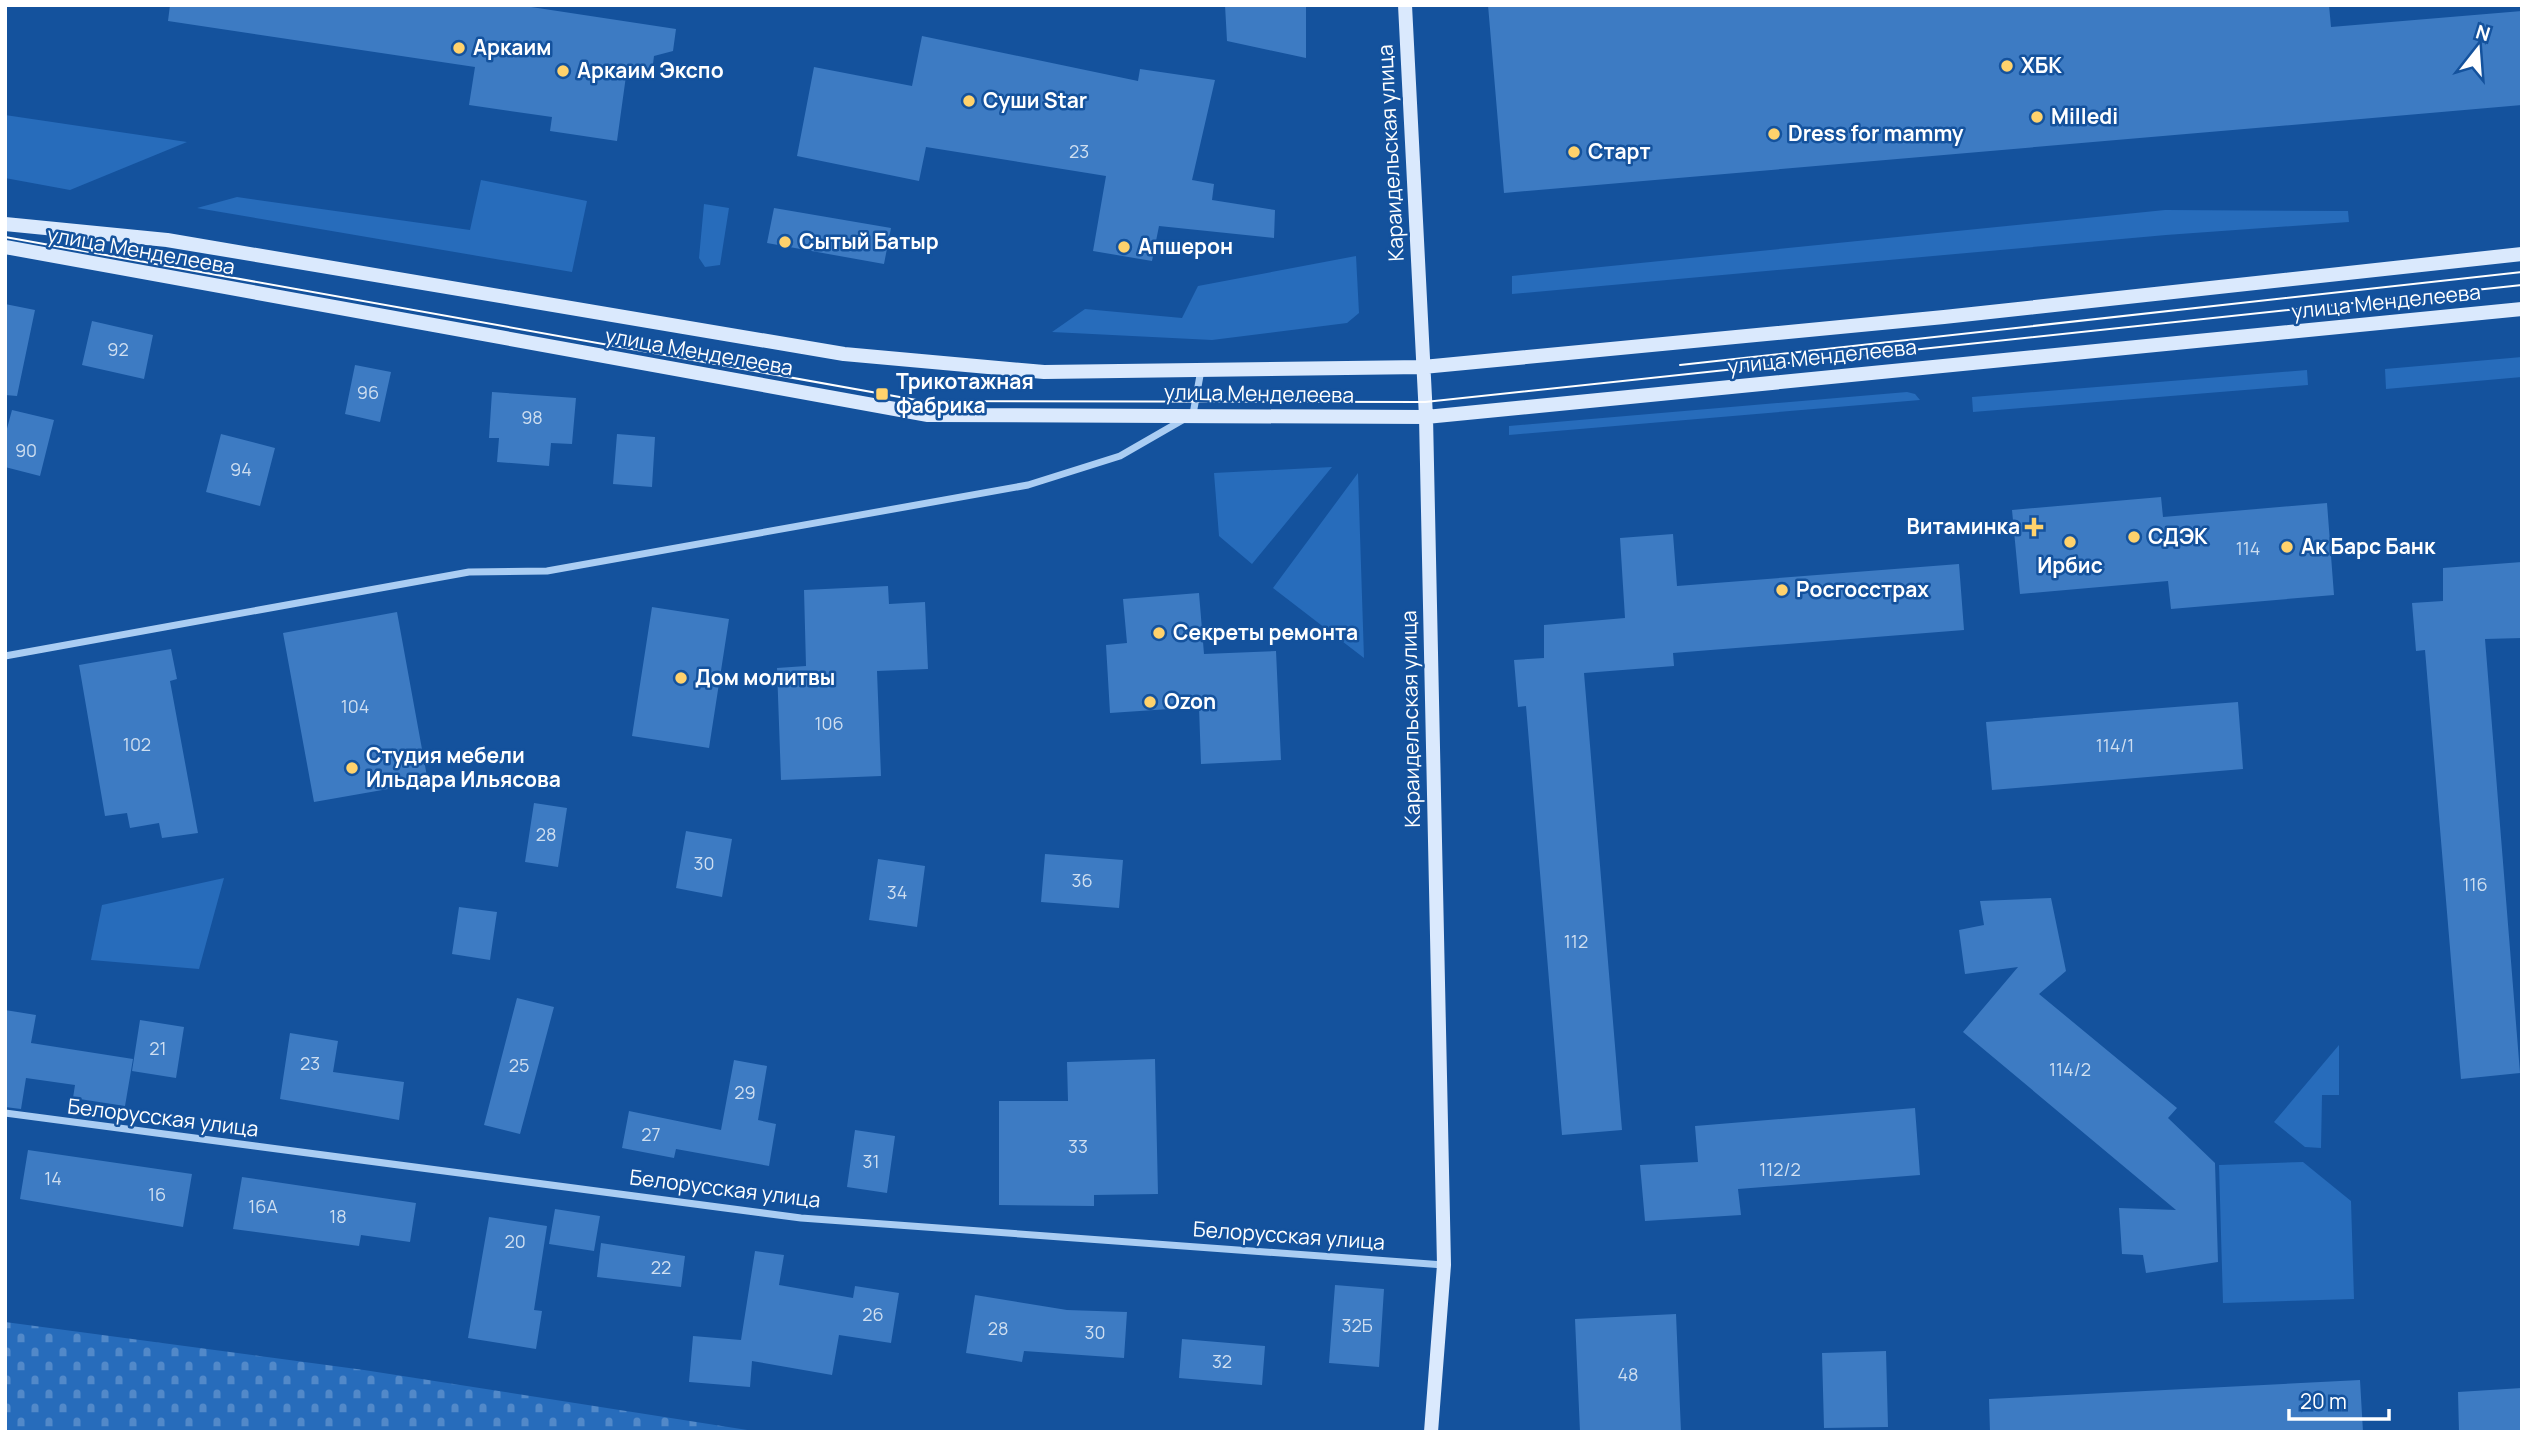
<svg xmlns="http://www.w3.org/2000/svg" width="2527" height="1437" font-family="Manrope,sans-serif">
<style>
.green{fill:#276cbb}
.cemetery{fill:url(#cemetery-stones)}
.building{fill:#3d7bc3}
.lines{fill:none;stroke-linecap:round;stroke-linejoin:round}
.street{stroke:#aacdf3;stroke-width:7}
.secondary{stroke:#dae9fd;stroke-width:14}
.tram{stroke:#fff;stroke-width:2}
.poi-dot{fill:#ffd26c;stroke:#14529d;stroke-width:2.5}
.labels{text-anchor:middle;stroke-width:5;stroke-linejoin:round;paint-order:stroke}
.number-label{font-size:18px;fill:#cedef0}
.poi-label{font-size:21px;font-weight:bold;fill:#fff;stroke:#14529d;text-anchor:start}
.street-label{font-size:21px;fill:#fff;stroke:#14529d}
</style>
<defs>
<pattern id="cemetery-stones" width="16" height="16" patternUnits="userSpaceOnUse" patternTransform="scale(1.75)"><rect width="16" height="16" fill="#276cbb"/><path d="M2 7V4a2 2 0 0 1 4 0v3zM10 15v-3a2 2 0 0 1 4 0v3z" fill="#5289c9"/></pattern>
</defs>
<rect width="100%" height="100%" fill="#14529d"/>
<!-- green -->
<path class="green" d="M5,115L187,142L70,190L5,178Z
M481,180L587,201L572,272L197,208L237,197L470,230Z
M704,204L729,208L720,265L705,267L699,258Z
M2165,210L2348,211L2349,222L2166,235L1512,294V276Z
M1356,256L1359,313L1347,323L1212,340L1052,332L1085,309L1182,318L1198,286Z
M2522,357V377L2386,389L2385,369Z
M2307,370L2308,385L1973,412L1972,397Z
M1907,392L1915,394L1920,400L1509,435V426Z
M1332,467L1252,564L1219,536L1214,473Z
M1358,473L1364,658L1273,588Z
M224,878L199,969L91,960L102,905Z
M2339,1045V1095H2322L2321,1148L2305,1147L2274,1122Z
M2303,1162L2351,1201L2354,1299L2223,1303L2219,1165Z"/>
<!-- cemetery -->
<path class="cemetery" d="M5,1322L364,1370L760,1432H5Z"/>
<!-- building -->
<path class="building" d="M170,5H518L676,29L673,51L654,56L651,80L626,76L617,141L550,131L552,117L469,105L475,67L168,21Z
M1225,5H1306V58L1227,41Z
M1488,5H2329L2331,27L2522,11V105L1504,193Z
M922,36L1138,81L1140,69L1215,80L1192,180L1214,184L1212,200L1275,210L1274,238L1159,226L1152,261L1093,251L1106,176L926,147L919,181L797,156L814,67L912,86Z
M774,208L891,228L884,264L767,243Z
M5,304L35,310L17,396L5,395Z
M92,321L153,335L144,379L82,365Z
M355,365L391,372L380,422L345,414Z
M492,392L576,398L572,444L551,443L549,466L497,462L499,438H489Z
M12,410L54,420L40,476L5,467V436Z
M221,434L275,448L260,506L206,492Z
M617,434L655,437L652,487L613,484Z
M2161,497L2163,517L2327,503L2334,595L2171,609L2168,581L2020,594L2012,510Z
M1673,534L1677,586L1959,564L1964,630L1673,653L1674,666L1584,673L1622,1130L1562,1135L1526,706L1518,707L1514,660L1544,658V625L1625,618L1620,538Z
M2522,562V638L2485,639L2520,1073L2461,1079L2425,650L2416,651L2412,603L2443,601V568Z
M888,586L889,604L925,602L928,669L877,671L881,776L781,780L777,668L806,666L804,590Z
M1199,593L1204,654L1276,651L1281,760L1201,764L1199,707L1110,713L1106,645L1127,643L1123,599Z
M652,607L729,619L709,748L632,736Z
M397,612L428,782L314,802L283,633Z
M171,649L177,679L170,681L198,833L162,838L159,823L130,828L127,813L105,816L79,665Z
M2238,702L2243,769L1992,790L1986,722Z
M534,803L567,808L558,867L525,862Z
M686,831L732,839L722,897L676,888Z
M1045,854L1123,860L1119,908L1041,902Z
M878,859L925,866L917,927L869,920Z
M2051,898L2066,971L2039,994L2177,1108L2168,1118L2215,1163L2218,1262L2146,1273L2143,1255L2122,1254L2119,1208L2176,1210L1963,1032L2018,967L1965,974L1959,930L1984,925L1980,901Z
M459,907L497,912L490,960L452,954Z
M517,998L554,1007L520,1134L484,1125Z
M5,1010L36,1015L31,1043L133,1059L125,1106L73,1098L75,1085L26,1078L21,1109L5,1107Z
M140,1020L184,1027L176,1078L132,1071Z
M290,1033L338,1041L333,1072L404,1082L399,1120L280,1099Z
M1155,1059L1158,1194L1094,1195V1206L999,1205V1101H1068L1067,1062Z
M734,1060L767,1066L758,1120L776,1124L769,1166L676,1149L674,1158L622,1148L629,1111L721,1130Z
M1915,1108L1920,1175L1738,1189L1741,1215L1645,1221L1640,1165L1698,1162L1695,1126Z
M855,1130L895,1136L887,1193L847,1187Z
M28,1150L192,1174L183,1227L20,1199Z
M242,1177L416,1203L410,1242L361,1235L359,1246L233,1229Z
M555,1209L600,1216L594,1251L549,1244Z
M489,1217L547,1226L534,1310L542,1311L536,1349L468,1338Z
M601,1243L685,1256L681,1287L597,1277Z
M755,1251L784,1255L779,1285L853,1298L855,1286L899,1293L891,1343L839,1335L832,1375L752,1361L750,1387L689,1382L693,1336L741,1340Z
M1335,1285L1384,1289L1379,1367L1329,1363Z
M975,1295L1067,1310L1127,1312L1124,1358L1024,1351L1022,1362L966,1353Z
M1676,1314L1681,1432H1580L1575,1319Z
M1182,1339L1265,1346L1262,1385L1179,1378Z
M1886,1351L1888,1427L1824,1428L1822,1353Z
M2360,1380L2363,1432H1990L1989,1399Z
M2522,1388V1432H2459L2458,1392Z"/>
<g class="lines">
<!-- street -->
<path class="street" d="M5,656L469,572L547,571L1028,485L1120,456L1193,414L1201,370
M5,1113L801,1218L1444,1265"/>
<!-- secondary -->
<path class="secondary" d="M1405,5L1426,417L1444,1265L1431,1432
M5,224L167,240L844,354L1044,372L1423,367L1944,317L2522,254
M5,247L928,415L1426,417L2522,309"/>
<!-- tram -->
<path class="tram" d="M5,237L922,401L1425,402L2522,285
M1680,365L2522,272"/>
</g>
<!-- markers -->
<g class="poi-dot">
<circle cx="459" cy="48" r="7"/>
<circle cx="2007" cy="66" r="7"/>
<circle cx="563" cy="71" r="7"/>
<circle cx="969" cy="101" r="7"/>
<circle cx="2037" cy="117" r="7"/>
<circle cx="1774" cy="134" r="7"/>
<circle cx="1574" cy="152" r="7"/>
<circle cx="785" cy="242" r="7"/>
<circle cx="1124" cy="247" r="7"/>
<rect x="875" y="387" width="14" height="14" rx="3.5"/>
<path d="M2030.5 516.5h7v7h7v7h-7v7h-7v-7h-7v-7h7z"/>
<circle cx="2134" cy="537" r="7"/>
<circle cx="2070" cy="542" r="7"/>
<circle cx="2287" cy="547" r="7"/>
<circle cx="1782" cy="590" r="7"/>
<circle cx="1159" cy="633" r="7"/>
<circle cx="681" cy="678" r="7"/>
<circle cx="1150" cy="702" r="7"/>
<circle cx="352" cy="768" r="7"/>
</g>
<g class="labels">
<!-- number labels -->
<g class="number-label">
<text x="1079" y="158">23</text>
<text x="118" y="356">92</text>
<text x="368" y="399">96</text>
<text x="532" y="424">98</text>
<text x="26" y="457">90</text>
<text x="241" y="476">94</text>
<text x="2248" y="555">114</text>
<text x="355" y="713">104</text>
<text x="829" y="730">106</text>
<text x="137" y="751">102</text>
<text x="2115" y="752">114/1</text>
<text x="546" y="841">28</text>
<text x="704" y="870">30</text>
<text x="1082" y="887">36</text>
<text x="2475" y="891">116</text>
<text x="897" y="899">34</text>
<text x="1576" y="948">112</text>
<text x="158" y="1055">21</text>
<text x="310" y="1070">23</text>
<text x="519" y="1072">25</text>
<text x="2070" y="1076">114/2</text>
<text x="745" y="1099">29</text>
<text x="651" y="1141">27</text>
<text x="1078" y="1153">33</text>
<text x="871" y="1168">31</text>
<text x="1780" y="1176">112/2</text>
<text x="53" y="1185">14</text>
<text x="157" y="1201">16</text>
<text x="263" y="1213">16А</text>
<text x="338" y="1223">18</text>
<text x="515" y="1248">20</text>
<text x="661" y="1274">22</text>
<text x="873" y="1321">26</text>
<text x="1357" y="1332">32Б</text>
<text x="998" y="1335">28</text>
<text x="1095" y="1339">30</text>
<text x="1222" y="1368">32</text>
<text x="1628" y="1381">48</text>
</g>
<!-- poi labels -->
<g class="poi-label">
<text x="473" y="55">Аркаим</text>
<text x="2021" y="73">ХБК</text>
<text x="577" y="78">Аркаим Экспо</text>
<text x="983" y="108">Суши Star</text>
<text x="2051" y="124">Milledi</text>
<text x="1788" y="141">Dress for mammy</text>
<text x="1588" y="159">Старт</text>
<text x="799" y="249">Сытый Батыр</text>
<text x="1138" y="254">Апшерон</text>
<text x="896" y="389">Трикотажная<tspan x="896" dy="24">фабрика</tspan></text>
<text x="2020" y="534" text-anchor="end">Витаминка</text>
<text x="2148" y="544">СДЭК</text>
<text x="2301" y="554">Ак Барс Банк</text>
<text x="2070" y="573" text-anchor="middle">Ирбис</text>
<text x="1796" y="597">Росгосстрах</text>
<text x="1173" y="640">Секреты ремонта</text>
<text x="695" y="685">Дом молитвы</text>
<text x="1164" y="709">Ozon</text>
<text x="366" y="763">Студия мебели<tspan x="366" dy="24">Ильдара Ильясова</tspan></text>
</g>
<!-- street labels -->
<g class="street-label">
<text transform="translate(1391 153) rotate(-93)" y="7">Караидельская улица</text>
<text transform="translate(141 251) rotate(10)" y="7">улица Менделеева</text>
<text transform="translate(2386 302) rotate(-6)" y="7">улица Менделеева</text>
<text transform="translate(699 352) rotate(10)" y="7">улица Менделеева</text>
<text transform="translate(1822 357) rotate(-6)" y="7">улица Менделеева</text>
<text transform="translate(1259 394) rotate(1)" y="7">улица Менделеева</text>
<text transform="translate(1411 719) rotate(-91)" y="7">Караидельская улица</text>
<text transform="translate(163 1118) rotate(7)" y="7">Белорусская улица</text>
<text transform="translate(725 1189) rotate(7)" y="7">Белорусская улица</text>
<text transform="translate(1289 1236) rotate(4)" y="7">Белорусская улица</text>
</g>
</g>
<!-- border -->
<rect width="2527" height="1437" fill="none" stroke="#ffffff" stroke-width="14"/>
<!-- north arrow -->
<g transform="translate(2478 49) rotate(17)" stroke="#14529d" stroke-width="5" paint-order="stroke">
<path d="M0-5L12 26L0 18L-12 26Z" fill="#ffffff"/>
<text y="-10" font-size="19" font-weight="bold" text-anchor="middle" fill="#ffffff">N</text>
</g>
<!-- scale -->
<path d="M2289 1409v10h100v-10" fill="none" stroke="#ffffff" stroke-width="3.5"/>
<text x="2300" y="1409" font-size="21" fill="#ffffff" stroke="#14529d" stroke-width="5" paint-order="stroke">20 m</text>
</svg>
